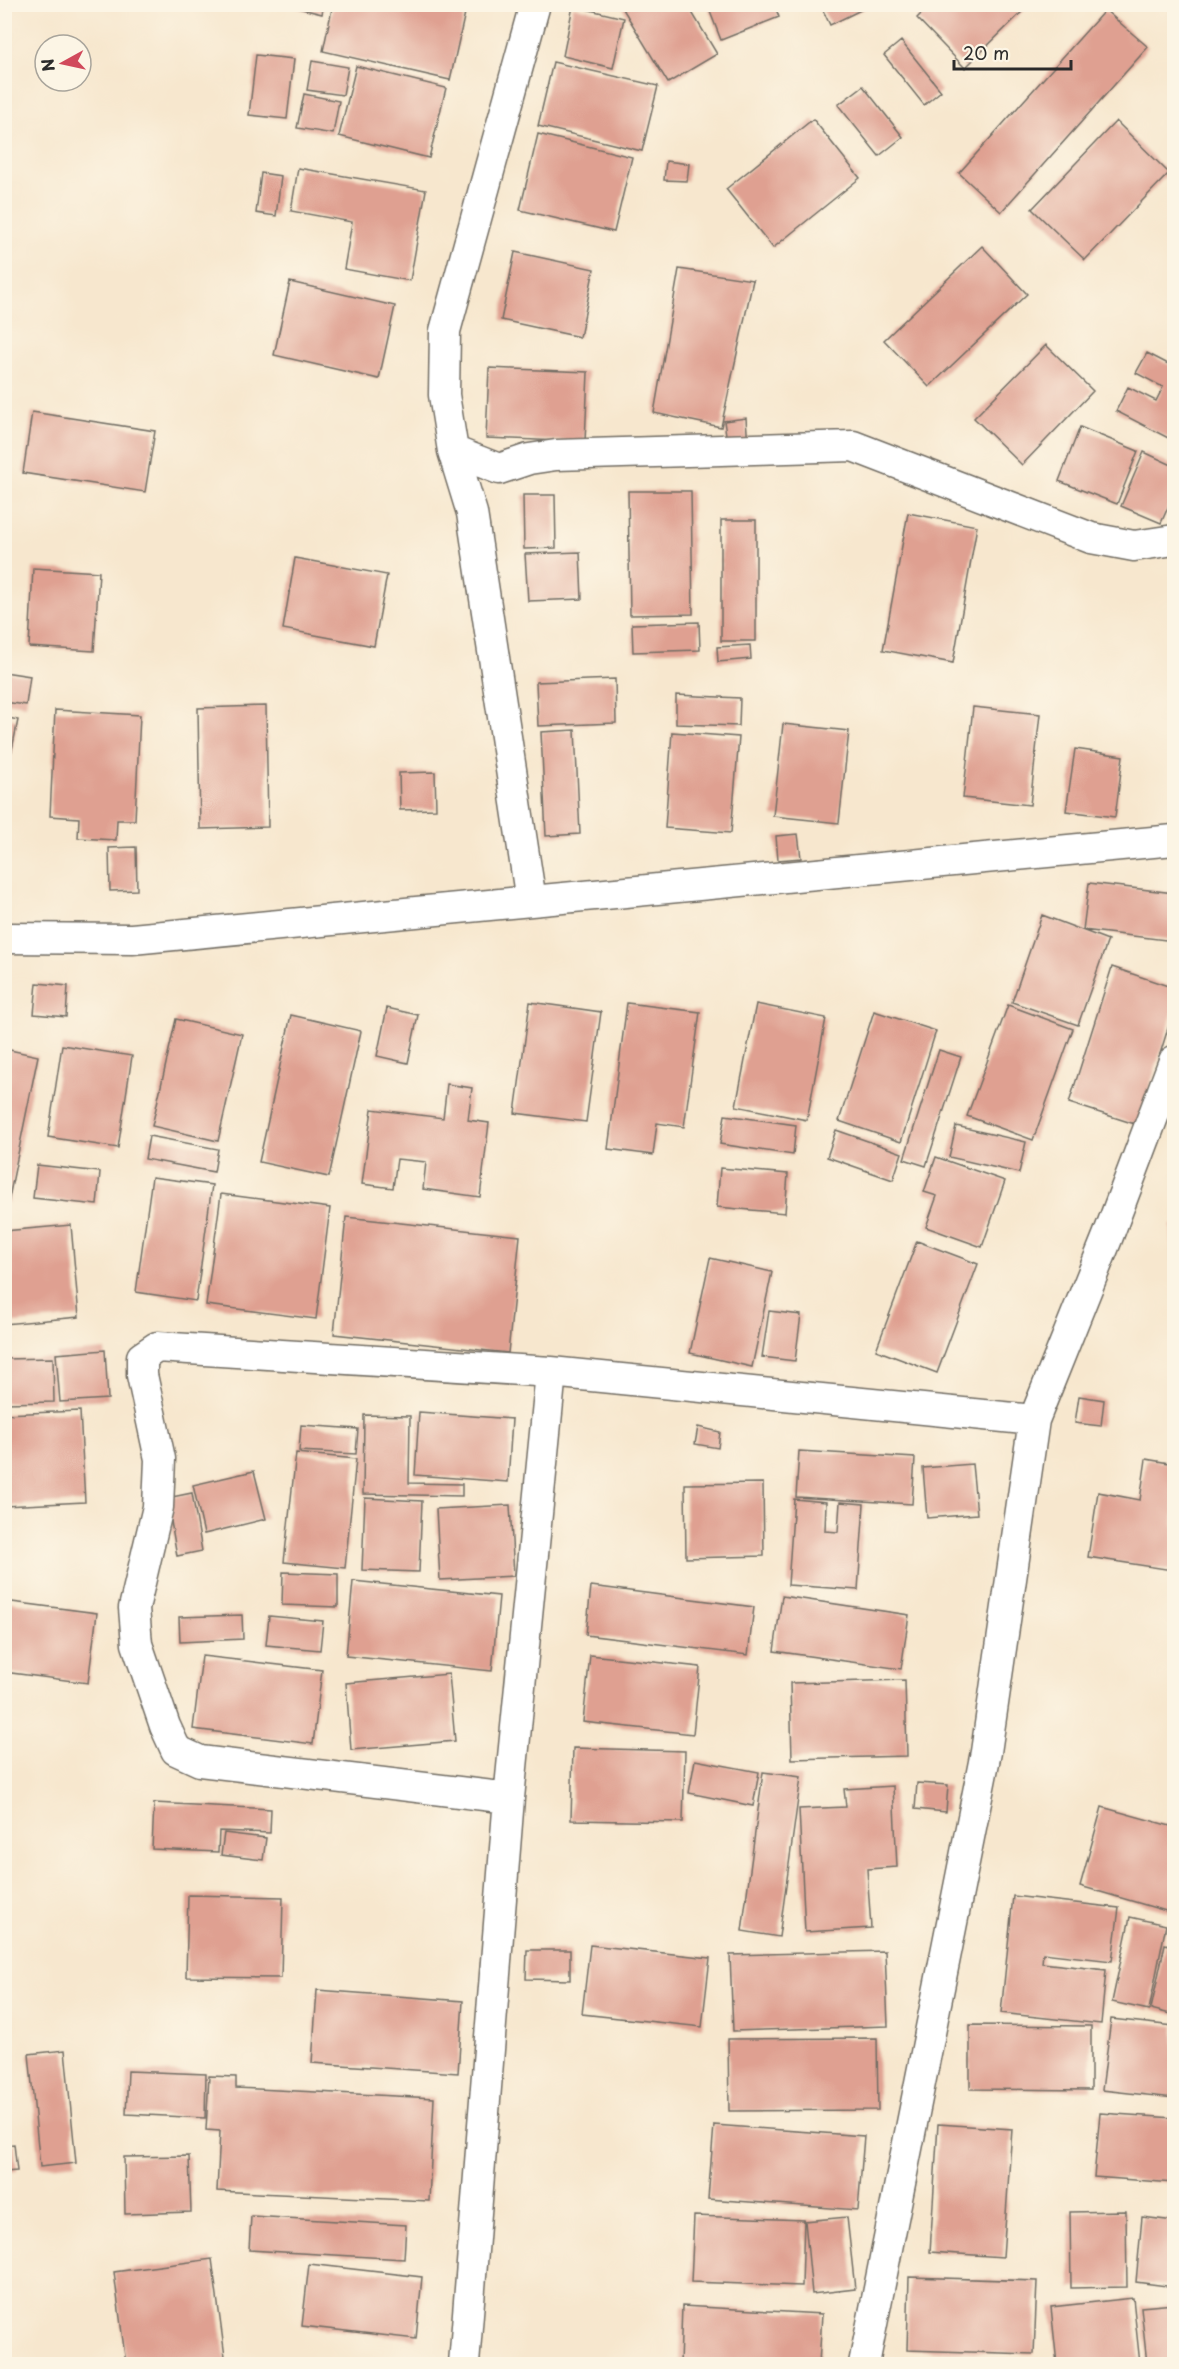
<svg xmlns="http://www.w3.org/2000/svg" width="1179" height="2369" font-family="'Playpen Sans',sans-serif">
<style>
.building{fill:#dfa091}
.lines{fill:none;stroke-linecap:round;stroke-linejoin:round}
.minor-casing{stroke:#726d64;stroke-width:33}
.minor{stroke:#fff;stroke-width:30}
</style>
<rect width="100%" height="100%" fill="#fcf5e5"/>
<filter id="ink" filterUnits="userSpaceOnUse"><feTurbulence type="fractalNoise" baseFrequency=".0167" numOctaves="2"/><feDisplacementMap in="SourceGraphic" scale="12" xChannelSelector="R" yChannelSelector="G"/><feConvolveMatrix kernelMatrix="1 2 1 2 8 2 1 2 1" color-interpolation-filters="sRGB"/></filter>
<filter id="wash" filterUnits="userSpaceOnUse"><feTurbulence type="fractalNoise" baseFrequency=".008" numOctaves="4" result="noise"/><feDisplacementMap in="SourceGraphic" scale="24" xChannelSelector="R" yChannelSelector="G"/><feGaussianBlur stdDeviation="1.35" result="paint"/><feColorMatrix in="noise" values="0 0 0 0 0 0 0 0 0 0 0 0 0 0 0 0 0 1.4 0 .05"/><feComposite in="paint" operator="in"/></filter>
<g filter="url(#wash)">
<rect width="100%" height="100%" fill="#f7e7ce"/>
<g id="blocks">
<!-- building -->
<path class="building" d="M282,4H324L322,14Z
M333,4H467L450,80L323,51Z
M620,4H687L717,54L668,83Z
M707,4H774L779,17L721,40Z
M820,4H873L830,25Z
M931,4H1030L965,68L917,18Z
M573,6L624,18L613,68L563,56Z
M1105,10L1148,47L1001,212L959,173Z
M901,41L941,91L924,105L884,55Z
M256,55L294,59L287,119L249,115Z
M312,61L348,67L343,95L307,90Z
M553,62L658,86L642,151L538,126Z
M356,66L446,88L429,158L339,136Z
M863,86L903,137L879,156L838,105Z
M304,94L339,101L333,134L297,128Z
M813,119L860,178L773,248L726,189Z
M1116,121L1169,173L1085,260L1032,209Z
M538,134L632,157L614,232L520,210Z
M666,161L689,164L687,181L664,180Z
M298,168L426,190L410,281L344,269L352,222L291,211Z
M261,173L281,176L276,216L256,213Z
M982,246L1027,294L929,387L884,340Z
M515,252L594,269L580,337L501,320Z
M679,269L753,280L721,427L654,413Z
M290,282L395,306L379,379L274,355Z
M1046,345L1093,391L1022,465L974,418Z
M1147,353L1174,367V441L1116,411L1128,387L1156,401L1163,387L1136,373Z
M489,368L588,372L585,442L486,438Z
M32,412L155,431L145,492L23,473Z
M746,418L748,446L728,448L724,421Z
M1080,427L1138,451L1117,504L1059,481Z
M1144,452L1174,466V494L1161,523L1121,506Z
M628,491H691L693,614L630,615Z
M523,495H555L556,548L524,549Z
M908,513L977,526L953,663L883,650Z
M721,520H756V641H721Z
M580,552L582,599L528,601L525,554Z
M295,558L387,575L374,646L283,629Z
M33,568L99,572L94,651L29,647Z
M699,622L700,650L633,652L632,624Z
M750,645L751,659L718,662L717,647Z
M4,672L30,676L26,705L4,702Z
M615,679L616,723L538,726L536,682Z
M676,695L740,698L739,726L676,724Z
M266,706L268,827L200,829L198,708Z
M973,707L1040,714L1030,805L963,798Z
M55,710L140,715L135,820H117L116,840L78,838L79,818L50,816Z
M4,717L18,720L6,779H4Z
M783,724L849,731L839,823L773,816Z
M575,730L580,834L546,836L541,732Z
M672,732L739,737L731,833L665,828Z
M1075,749L1123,756L1115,817L1066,811Z
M435,772L436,809L400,810L399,773Z
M798,834L801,858L778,860L776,836Z
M136,847L137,890L110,891L109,848Z
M1089,883L1174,893V941L1083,930Z
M1042,915L1108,940L1078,1025L1012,1002Z
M1112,967L1174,988V1009L1138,1125L1069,1103Z
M37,983L68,986L66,1017L34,1014Z
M530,1002L601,1012L586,1122L515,1113Z
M627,1003L700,1012L684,1127L657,1123L653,1155L608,1149Z
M756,1004L826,1018L807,1120L736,1106Z
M1008,1005L1073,1029L1033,1140L967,1116Z
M387,1008L418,1015L408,1063L377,1056Z
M874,1011L936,1031L901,1142L839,1121Z
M291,1015L361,1031L329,1177L259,1162Z
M176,1019L242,1034L218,1141L152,1126Z
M62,1045L132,1056L118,1148L48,1137Z
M5,1049L38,1056L8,1203L5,1202Z
M939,1050L961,1057L926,1166L904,1159Z
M447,1084L472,1088L468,1120L489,1123L480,1197L423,1189L426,1162L397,1159L393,1188L362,1184L372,1109L443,1118Z
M725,1115L796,1125L793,1155L720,1144Z
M956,1126L1026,1142L1019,1173L949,1157Z
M836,1130L902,1153L893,1180L827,1157Z
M149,1136L218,1149L214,1172L145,1159Z
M936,1157L1005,1181L982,1247L926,1227L937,1196L924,1192Z
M37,1165L100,1172L97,1205L33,1198Z
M720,1168L788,1174L785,1213L717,1207Z
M152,1177L212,1185L196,1301L136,1292Z
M221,1194L330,1208L316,1319L206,1305Z
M346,1217L520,1236L508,1353L334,1334Z
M71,1225L79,1317L4,1324V1231Z
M1171,1225H1174V1268H1173Z
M917,1241L978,1264L937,1373L876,1350Z
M710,1258L772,1272L752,1367L690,1353Z
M769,1311L801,1315L795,1361L762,1357Z
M105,1350L108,1399L60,1402L56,1354Z
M53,1358L54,1402L4,1403V1359Z
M1079,1396L1104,1400L1101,1426L1075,1423Z
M80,1411L85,1502L4,1506V1414Z
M419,1412L512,1419L508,1482L415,1475Z
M364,1415L410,1416L409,1483L462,1484V1496L363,1494Z
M301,1425L358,1429L356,1454L299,1451Z
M698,1427L720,1432L718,1448L695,1444Z
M799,1451L915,1458L912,1504L796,1497Z
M296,1453L356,1459L345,1568L284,1562Z
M1146,1459L1174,1464V1554L1172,1570L1088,1557L1098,1492L1140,1500Z
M972,1464L977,1514L927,1518L923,1468Z
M254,1471L266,1519L204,1534L193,1485Z
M763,1483L764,1556L686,1558L685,1484Z
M192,1493L202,1551L177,1556L167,1498Z
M365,1498L422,1501L419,1572L362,1570Z
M794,1499L826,1502L825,1531L838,1532L840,1502L864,1504L858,1590L788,1585Z
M510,1505L514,1576L440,1580L436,1509Z
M283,1572L338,1574V1607L282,1605Z
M353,1581L499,1596L492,1671L346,1656Z
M591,1586L754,1607L748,1655L586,1635Z
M782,1596L909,1615L901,1669L774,1651Z
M4,1601L97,1613L88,1683L4,1672Z
M242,1615L243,1639L180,1642L179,1617Z
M269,1616L323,1621L320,1650L266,1645Z
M590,1655L700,1667L693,1734L583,1722Z
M202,1656L322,1670L313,1744L193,1729Z
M449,1674L455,1741L351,1750L346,1683Z
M905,1680L907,1756L792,1759L790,1683Z
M573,1748L685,1751L683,1822L571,1820Z
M695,1760L759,1772L753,1806L689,1793Z
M763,1772L801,1777L779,1937L742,1931Z
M917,1783L948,1785L946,1812L915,1809Z
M893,1786L897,1867L867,1869L871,1928L805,1932L799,1809L846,1807L844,1789Z
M154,1803L271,1809L270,1833L219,1831L218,1852L152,1849Z
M1102,1807L1174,1827V1907L1173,1913L1080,1886Z
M224,1833L266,1838L263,1860L221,1855Z
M188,1895L283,1897L281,1978L186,1977Z
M1013,1896L1119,1908L1112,1961L1043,1953L1042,1963L1106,1970L1101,2024L1001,2013Z
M1130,1917L1166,1925L1149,2010L1112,2002Z
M1165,1944L1174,1946V2015L1151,2009Z
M590,1945L710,1958L702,2027L582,2014Z
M527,1950H570V1980L526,1979Z
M885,1951L888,2026L733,2031L730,1955Z
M317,1990L463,2001L458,2073L312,2063Z
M1111,2019L1174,2026V2098L1102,2090Z
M970,2025L1091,2026V2090L970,2089Z
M877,2038L878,2110L729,2111L728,2039Z
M65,2050L76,2163L40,2167L29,2054Z
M128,2071L206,2074L205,2118L126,2114Z
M209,2076L236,2077V2088L434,2098L429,2201L217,2191L220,2131L206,2130Z
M1100,2113L1174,2118V2183L1094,2177Z
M938,2124L1012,2129L1003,2257L930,2252Z
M714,2125L864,2136L858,2210L708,2199Z
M14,2144L17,2171L4,2172V2145Z
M189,2156L191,2212L125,2214L124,2157Z
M1126,2211L1127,2287L1071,2288L1070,2212Z
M251,2216L406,2225L404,2259L249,2250Z
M694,2216L804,2220L802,2286L691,2282Z
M847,2217L855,2289L812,2294L805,2221Z
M1142,2217L1174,2221V2287L1136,2282Z
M212,2259L226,2364H126L114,2272Z
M309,2264L422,2277L416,2339L302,2326Z
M909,2277L1037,2281L1034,2354L907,2350Z
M1133,2298L1140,2364H1057L1051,2307Z
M1174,2304V2364H1147L1141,2307Z
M682,2306L822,2314L819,2364H680Z"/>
</g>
</g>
<g filter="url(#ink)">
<use href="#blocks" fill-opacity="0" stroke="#726d64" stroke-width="1.5"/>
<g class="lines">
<defs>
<path id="minor" d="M453,451L499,469L529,459L556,455L853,446L1091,538L1134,546L1174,540
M531,901L472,513L453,451L444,395L445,331L535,4
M4,938L132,939L1174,840
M509,1798L200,1761L176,1750L165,1726L137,1644L134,1608L158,1507L160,1459L142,1375V1357L157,1347L551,1372L1034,1420
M464,2364L509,1798L551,1372
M864,2364L986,1752L1034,1420L1108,1236L1174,1061"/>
</defs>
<!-- minor casing -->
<use href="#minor" class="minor-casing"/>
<!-- minor -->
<use href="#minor" class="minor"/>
</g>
</g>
<!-- margin -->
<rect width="1179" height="2369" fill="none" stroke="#fcf5e5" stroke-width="24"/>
<!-- north arrow -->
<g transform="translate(63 63) rotate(262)"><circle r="28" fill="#fcf5e5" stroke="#a8a49b" stroke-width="1.5"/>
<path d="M0-4.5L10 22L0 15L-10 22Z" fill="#d1495b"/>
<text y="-9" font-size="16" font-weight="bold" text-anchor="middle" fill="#2b2b2b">N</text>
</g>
<!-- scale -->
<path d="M954 60v9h117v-9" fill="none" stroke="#2b2b2b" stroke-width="3"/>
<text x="963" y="60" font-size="18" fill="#2b2b2b" stroke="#fcf5e5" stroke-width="4.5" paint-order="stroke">20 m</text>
</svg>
